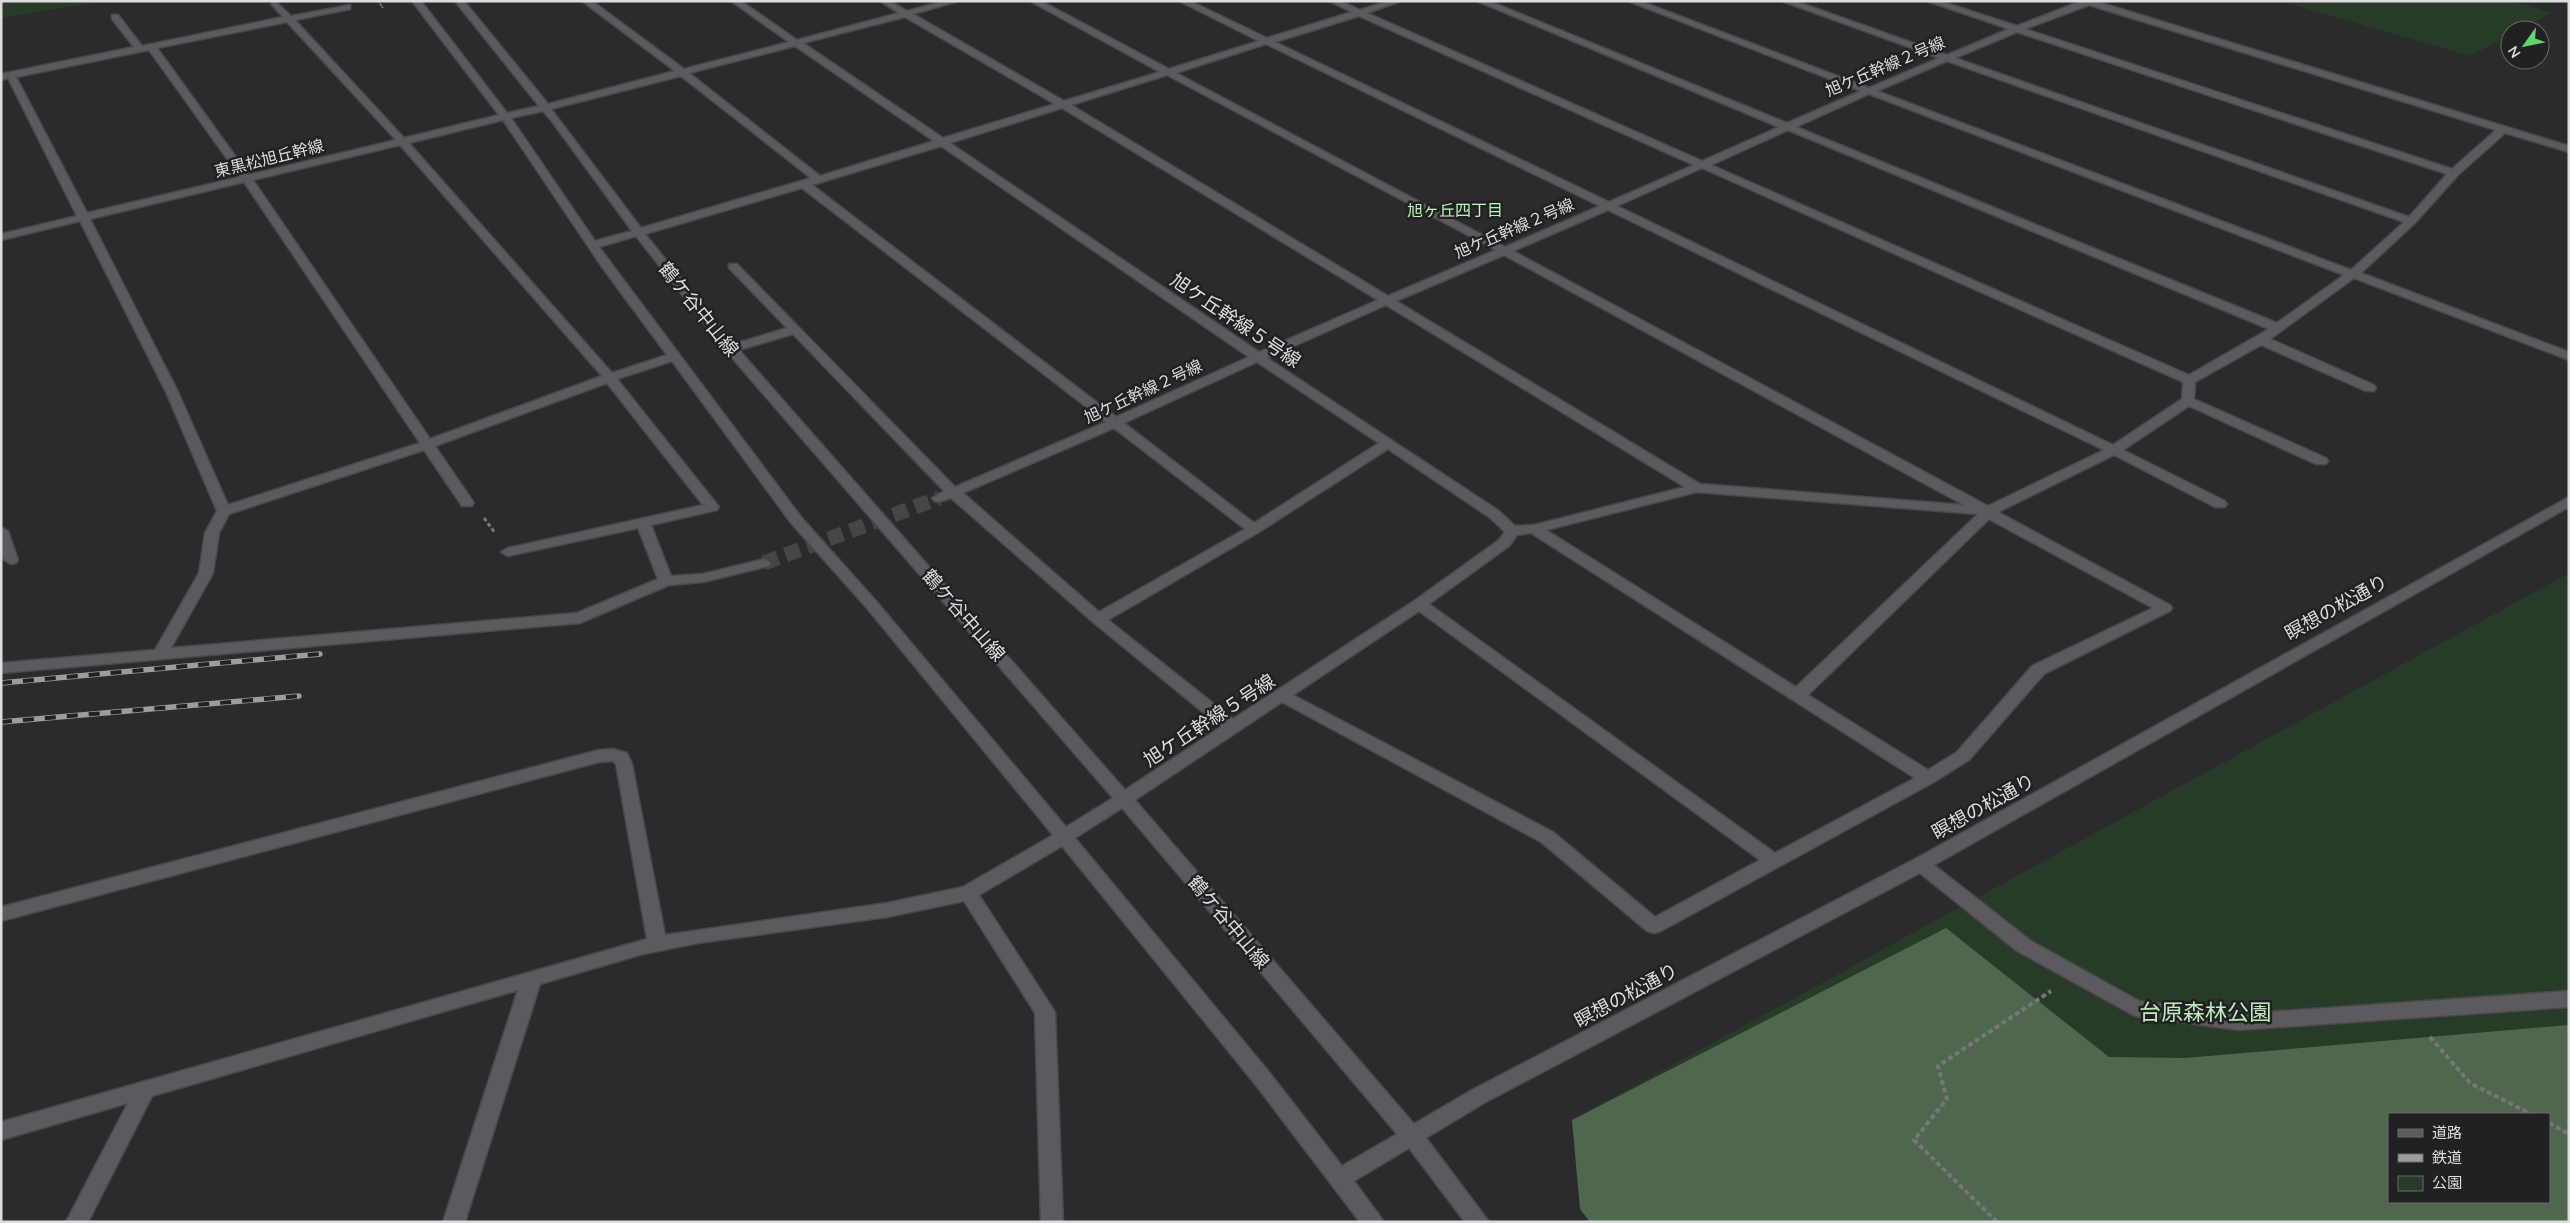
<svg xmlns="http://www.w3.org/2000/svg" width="2570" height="1223" font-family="Mulish,'Noto Sans JP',sans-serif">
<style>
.green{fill:#283b28;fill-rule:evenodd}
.forest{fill:#4e674e;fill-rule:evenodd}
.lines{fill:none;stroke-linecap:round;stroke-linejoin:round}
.minor-tunnel{stroke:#464548;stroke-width:15;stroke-dasharray:15 8;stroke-linecap:butt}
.minor-casing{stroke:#484749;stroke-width:3}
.path-far2{stroke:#777678;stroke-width:2;stroke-dasharray:2.5 1;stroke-linecap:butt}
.path-far1{stroke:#777678;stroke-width:3;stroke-dasharray:4 2.5;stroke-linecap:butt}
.path{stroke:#777678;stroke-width:4;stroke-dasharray:5 3;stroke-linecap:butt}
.minor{fill:#5c5a5e;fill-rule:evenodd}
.rail-casing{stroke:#9d9c9e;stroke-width:5.5}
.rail{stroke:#212023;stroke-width:4;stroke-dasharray:11;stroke-linecap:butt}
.labels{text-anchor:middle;stroke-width:5;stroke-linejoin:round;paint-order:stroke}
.far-street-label{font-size:16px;fill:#dddcde;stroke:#212023}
.far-neighbourhood-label{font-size:16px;fill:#b9f4b9;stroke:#212023}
.street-label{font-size:19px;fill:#dddcde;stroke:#212023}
.near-park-label{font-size:22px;fill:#bdebbd;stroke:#212023}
</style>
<rect width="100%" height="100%" fill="#2b2a2d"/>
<!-- green -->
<path class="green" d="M1,1H106L1,18Z
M2279,1H2511L2552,13L2519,30H2510V35L2470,56Z
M2569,573V1222H1590L1580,1209L1572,1120ZM2389,1114H2549V1202H2389Z"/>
<!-- forest -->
<path class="forest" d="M1946,928L2109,1057L2185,1058L2569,1025V1222H1590L1580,1209L1572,1120ZM2389,1114H2549V1202H2389Z"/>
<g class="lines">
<!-- minor-tunnel -->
<path class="minor-tunnel" d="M764,563L939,498"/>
<defs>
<path id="minor" d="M275,1L291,16L350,5V9L295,20L404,138L499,115L412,1H421L507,113L539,106L455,1H464L548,104L675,71L582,1H592L684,69L789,42L731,1H741L797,40L899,13L880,1H890L907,11L944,1H959L913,14L1064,101L1160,72L1030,1H1041L1169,69L1259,41L1179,1H1190L1267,38L1352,12L1329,1H1341L1360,10L1388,1H1401L1367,13L1702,161L1779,127L1477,1H1489L1787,123L1861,91L1628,1H1640L1869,88L1939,58L1782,1H1795L1947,55L2009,29L1927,1H1940L2017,26L2081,1H2095L2569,146V152L2505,133L2458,175L2415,223L2361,273L2569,352V360L2354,278L2270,339L2374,385L2376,388L2374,391H2366L2261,345L2195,382L2194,399L2326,458L2328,461L2326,464H2316L2189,406L2123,450L2225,501L2227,504L2225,507H2215L2114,455L1998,512L2170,605L2172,608L2170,611L2044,674L1969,760L1934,782L1661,931L1654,933L1647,931L1541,842L1282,702L1135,800L1414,1124L1470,1091L1915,859L2569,497V507L1934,865L2031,941L2139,1001L2238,1014L2569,991V1007L2238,1030L2135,1016L2017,951L1920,873L1484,1103L1426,1138L1489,1222H1465L1409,1148L1354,1181L1384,1222H1360L1255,1084L1062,846L979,895L1055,1012L1063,1222H1041L1035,1013L964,901L887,917L698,943L643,954L540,984L465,1222H443L518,990L152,1096L88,1222H66L128,1103L1,1140V1122L647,939L616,764L613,761L599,762L1,921V907L599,750L613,749L627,753L632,764L665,935L887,903L963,887L1053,835L866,607L791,523L672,361L617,379L719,507L717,510L651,525L671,576L703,574L764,559L771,563L769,566L703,582L669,585L580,623L1,673V663L155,650L199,573L205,533L217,511L166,392L80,221L1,240V234L77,216L8,78L1,80V74L134,47L112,19V15H118L142,46L283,17L271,4ZM2089,5L2496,130L2452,169L2025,29ZM1359,16L1694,165L1609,202L1275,42ZM905,17L1055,104L943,138L803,43ZM287,22L396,140L249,175L157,48ZM2017,32L2447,174L2409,217L1955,58ZM1266,44L1600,206L1505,247L1176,73ZM795,46L934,141L820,176L689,73ZM149,50L240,177L87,213L16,77ZM1947,61L2404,222L2351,270L1877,91ZM1167,75L1496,250L1388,296L1071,105ZM681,76L811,178L641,228L551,109ZM1869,94L2344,275L2277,323L1796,127ZM1062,108L1378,300L1259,352L950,143ZM543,111L551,120L632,231L595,241L511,118ZM503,120L602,267L667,355L612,373L409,143ZM1788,130L2269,329L2189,375L1711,165ZM400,145L602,376L430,439L253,180ZM941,146L1249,357L1116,417L812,185ZM1702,168L2183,382L2182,399L2113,445L1617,206ZM244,182L420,443L228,505L178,392L90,219ZM802,188L1106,422L955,487L737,264H729V268L787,328L734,344L645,234ZM1608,210L2104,450L1988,506L1513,251ZM636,236L727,352L1113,798L1066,827L876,601L801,517L599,247ZM1504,255L1964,505L1700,484L1396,301ZM1386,305L1685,487L1534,525L1515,526L1499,511L1267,358ZM793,334L944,491L932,498L934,501L939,502L951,498L1093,622L1221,727L1125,790L739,350ZM1257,362L1379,443L1254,523L1124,423ZM607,383L703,505L508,548L501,552L508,556L638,528L658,579L577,613L171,648L213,573L219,533L229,514L424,450L462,506H472L474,503L435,446ZM1114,428L1245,529L1099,612L963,493ZM1388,449L1489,517L1505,532L1499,540L1414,601L1233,719L1108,620L1259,532ZM1697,492L1978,514L1796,687L1546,530ZM1989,519L2153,608L2032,666L1957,752L1928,770L1808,695ZM1531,533L1915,778L1775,853L1429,604L1509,546L1517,535ZM1419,611L1760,860L1655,917L1553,832L1293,695ZM1122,808L1156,848L1397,1134L1342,1166L1269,1072L1075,838Z
M1,527L8,531L18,560L16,563L11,564L4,560L1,553Z"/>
</defs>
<!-- minor casing -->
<use href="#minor" class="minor-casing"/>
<!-- path-far2 -->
<path class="path-far2" d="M378,1L383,8"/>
<!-- path-far1 -->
<path class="path-far1" d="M484,518L495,533"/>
<!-- path -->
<path class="path" d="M2430,1037L2470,1083L2531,1114
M2549,1123L2569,1134
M1997,1222L1914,1140L1947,1099L1938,1066L2051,991"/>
<!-- minor -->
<use href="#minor" class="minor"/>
<defs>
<path id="rail" d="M1,683L320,654
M1,722L299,696"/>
</defs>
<!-- rail casing -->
<use href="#rail" class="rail-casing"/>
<!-- rail -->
<use href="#rail" class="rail"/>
</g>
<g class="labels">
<!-- far-street labels -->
<g class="far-street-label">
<text transform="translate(1885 66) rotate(-23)" y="6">旭ケ丘幹線２号線</text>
<text transform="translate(269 158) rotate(-14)" y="6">東黒松旭丘幹線</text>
<text transform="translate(1514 228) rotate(-23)" y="6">旭ケ丘幹線２号線</text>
<text transform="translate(1143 391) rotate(-25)" y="6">旭ケ丘幹線２号線</text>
</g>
<!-- far-neighbourhood labels -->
<g class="far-neighbourhood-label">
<text x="1455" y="216">旭ヶ丘四丁目</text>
</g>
<!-- street labels -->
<g class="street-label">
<text transform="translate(699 309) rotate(51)" y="7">鶴ケ谷中山線</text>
<text transform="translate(1236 320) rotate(34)" y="7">旭ケ丘幹線５号線</text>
<text transform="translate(2336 607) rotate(-29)" y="7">瞑想の松通り</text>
<text transform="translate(964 615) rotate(49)" y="7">鶴ケ谷中山線</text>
<text transform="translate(1209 720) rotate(-33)" y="7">旭ケ丘幹線５号線</text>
<text transform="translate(1983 806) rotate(-29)" y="7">瞑想の松通り</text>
<text transform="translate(1229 922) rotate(50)" y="7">鶴ケ谷中山線</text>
<text transform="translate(1626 995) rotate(-28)" y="7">瞑想の松通り</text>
</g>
<!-- near-park labels -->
<g class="near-park-label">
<text x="2205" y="1020">台原森林公園</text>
</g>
</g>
<!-- border -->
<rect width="2570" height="1223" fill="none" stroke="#dddcde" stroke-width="5"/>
<!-- legend -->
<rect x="2388" y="1113" width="162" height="90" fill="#212023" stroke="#6c6b6e"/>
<rect x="2398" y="1129" width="25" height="8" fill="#5c5a5e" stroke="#6c6b6e"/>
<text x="2432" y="1138" font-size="15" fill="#dddcde">道路</text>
<rect x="2398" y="1154" width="25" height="8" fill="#9d9c9e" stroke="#6c6b6e"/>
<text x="2432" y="1163" font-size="15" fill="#dddcde">鉄道</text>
<rect x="2398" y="1176" width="25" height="15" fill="#283b28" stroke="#6c6b6e"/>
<text x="2432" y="1188" font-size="15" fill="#dddcde">公園</text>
<!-- north arrow -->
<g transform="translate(2525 45) rotate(237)"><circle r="24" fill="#212023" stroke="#6c6b6e"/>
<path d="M0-4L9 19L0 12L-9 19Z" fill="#62d469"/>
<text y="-8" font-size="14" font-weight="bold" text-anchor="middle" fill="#dddcde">N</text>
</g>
</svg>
